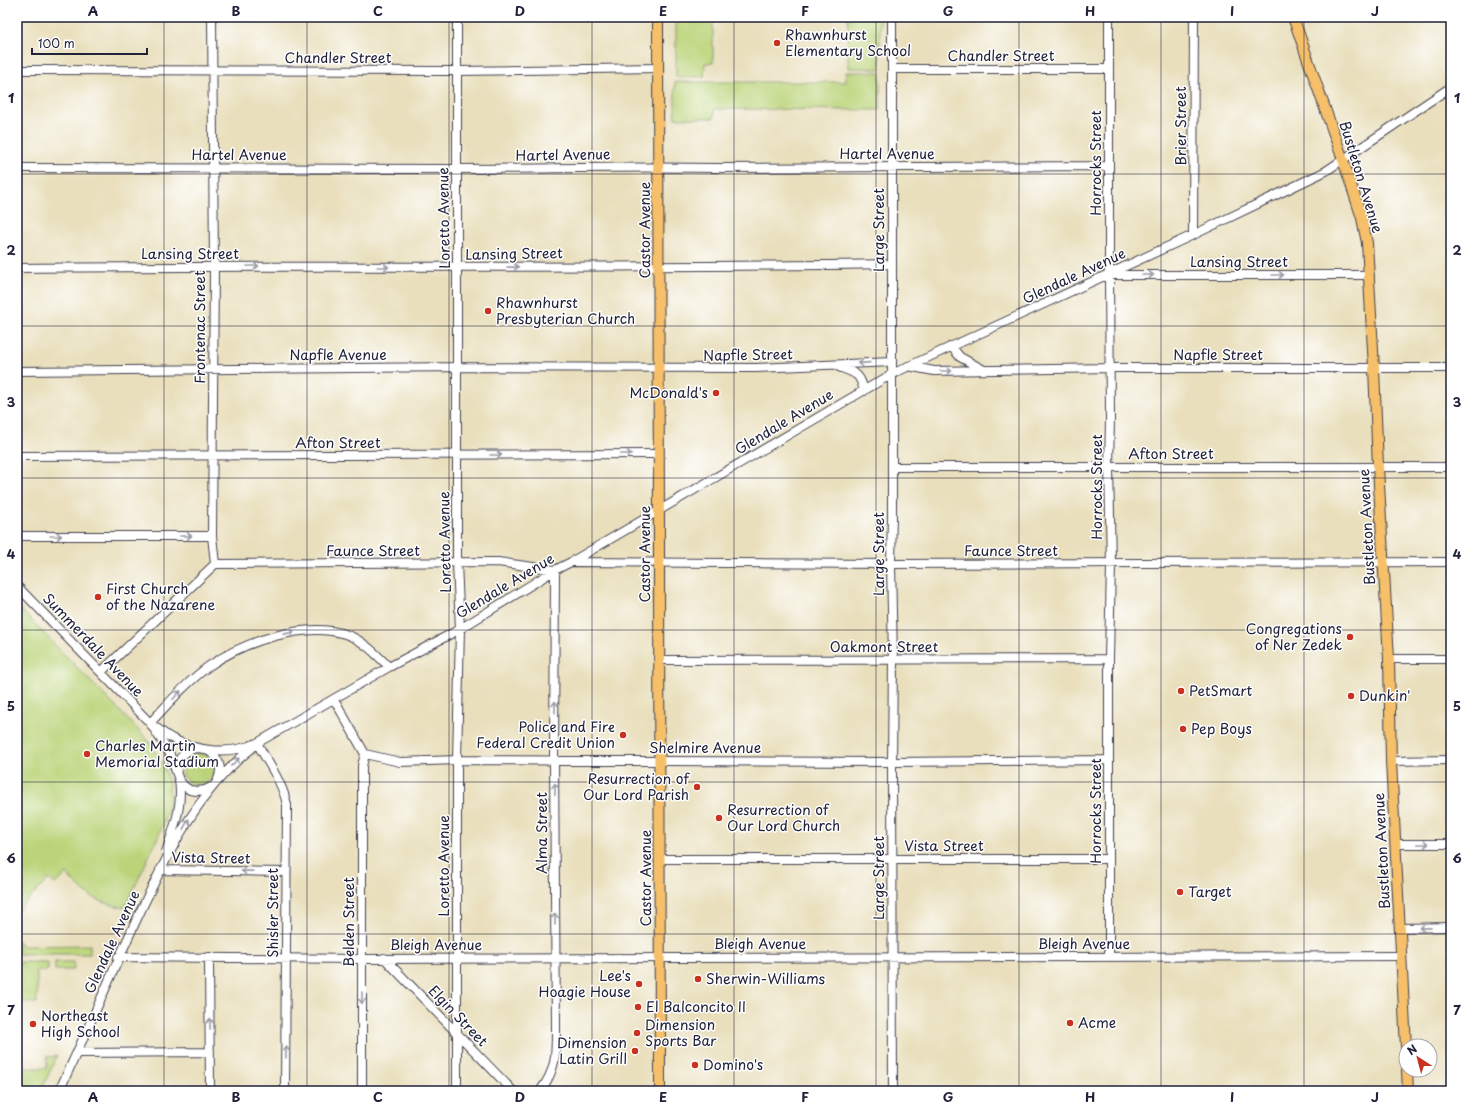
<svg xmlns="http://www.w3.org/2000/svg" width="1468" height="1108" font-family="'Playpen Sans',sans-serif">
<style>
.green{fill:#bbd479;stroke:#6e7b5a}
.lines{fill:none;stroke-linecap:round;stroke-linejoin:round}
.minor-casing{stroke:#403e4e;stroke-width:10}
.major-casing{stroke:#403e4e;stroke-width:12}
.minor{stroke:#fff;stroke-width:8}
.major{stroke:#f6c06b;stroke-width:10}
.oneway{stroke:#9c9ca7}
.grid{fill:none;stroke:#22223b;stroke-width:1;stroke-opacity:0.55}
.poi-dot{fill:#c8321e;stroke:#fff;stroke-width:1.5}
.labels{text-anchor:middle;stroke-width:3;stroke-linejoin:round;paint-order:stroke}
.poi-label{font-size:14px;fill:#22223b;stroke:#fff;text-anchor:start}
.street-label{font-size:14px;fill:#22223b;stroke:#fff}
.neatline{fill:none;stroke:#22223b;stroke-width:1.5}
.grid-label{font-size:13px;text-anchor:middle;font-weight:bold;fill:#22223b}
</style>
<rect width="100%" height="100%" fill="#fff"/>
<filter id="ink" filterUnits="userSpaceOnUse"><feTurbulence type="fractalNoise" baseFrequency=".025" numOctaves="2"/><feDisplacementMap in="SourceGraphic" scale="8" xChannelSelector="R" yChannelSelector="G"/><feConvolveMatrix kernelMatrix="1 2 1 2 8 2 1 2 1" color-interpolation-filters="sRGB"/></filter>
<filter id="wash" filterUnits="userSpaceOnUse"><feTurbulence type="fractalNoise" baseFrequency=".012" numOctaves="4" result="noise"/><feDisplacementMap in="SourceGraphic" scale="16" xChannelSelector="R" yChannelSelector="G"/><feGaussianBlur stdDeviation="0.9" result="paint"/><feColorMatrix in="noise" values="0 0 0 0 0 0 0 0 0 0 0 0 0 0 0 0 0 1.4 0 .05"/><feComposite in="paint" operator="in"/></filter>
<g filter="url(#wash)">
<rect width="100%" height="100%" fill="#e9dfbc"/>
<!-- green -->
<path class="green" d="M676,17H713V63H705L704,77H676Z
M848,17H880V69L848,68Z
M846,72H880V110L714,109V118H675V82H846Z
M17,606L147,739C180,783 173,806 151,852C142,871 134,889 125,908C97,902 85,896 67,874L55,884L49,879L17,911Z
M182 769a16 16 0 1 1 32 0a16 16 0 1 1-32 0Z
M17,940L23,946L90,945V954H17Z
M20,962H48V970L37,971V1003L17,1002V964Z
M55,962H74V970H55Z
M57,1056L41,1091H17V1068H47V1057Z"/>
</g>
<g filter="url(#ink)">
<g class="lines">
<defs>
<path id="minor" d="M212,17L214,266L212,536L215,564
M892,17V515L891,564L893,660L892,762L893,1091
M893,69H1109
M17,70L456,71L659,68
M17,168C164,168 310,169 456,169C543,169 630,166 717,168L1109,166
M1193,235L1194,17
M17,268C309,265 600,269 892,264
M1111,275H1369
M951,346L960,357L984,370
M908,366L934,371L1110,368H1451
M839,367C855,373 860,373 864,391
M17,371L457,367L756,368L892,362
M17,456L659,454
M892,467H1451
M17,536H212
M572,562L891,564L1451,562
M215,564L498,562L555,570L554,760L556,1026C556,1052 557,1070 540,1091
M17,586L150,723L169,752L179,780L184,786L190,790L197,791L205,790L211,787
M1389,659H1451
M660,660L1109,659
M101,672L215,564
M334,699L365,754L400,762L457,760L892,762L1109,760
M150,723C157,728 165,735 173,739C199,752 230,755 257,743L389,667L460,629L555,570L571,562L892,374L1193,235L1326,171L1451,87
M150,723C169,703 187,682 209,666C243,642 304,621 345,634C363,640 376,654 389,667
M257,743C268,763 283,783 287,805L285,1091
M207,750C218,756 223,767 218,779
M1391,761L1451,760
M177,770C177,758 186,749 198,748
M1395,844H1451
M166,852C174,827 183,807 179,780
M660,859H1109
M160,870L286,872
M1400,928L1451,927
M118,957L362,959L1401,956
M209,957L210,1091
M1109,957V659L1111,564L1109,467L1110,419L1109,275V17
M384,958L513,1091
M77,1053L210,1052
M59,1091C88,1030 114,967 143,906C171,847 200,789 252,748
M362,1091V766L365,754
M457,1091V760L460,629L457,563V17"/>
<path id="major" d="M658,17L660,1091
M1293,17L1343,160L1362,218L1367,243L1374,368L1378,467L1389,659L1391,761L1406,1047
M1407,1070L1408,1091"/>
</defs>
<!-- minor casing -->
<use href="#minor" class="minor-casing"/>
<!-- major casing -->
<use href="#major" class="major-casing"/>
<!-- minor -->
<use href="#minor" class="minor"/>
<!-- major -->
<use href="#major" class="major"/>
</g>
<!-- one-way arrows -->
<defs><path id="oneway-shaft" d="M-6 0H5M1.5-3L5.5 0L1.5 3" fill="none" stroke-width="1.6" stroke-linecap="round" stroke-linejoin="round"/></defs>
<g class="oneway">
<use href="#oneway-shaft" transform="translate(253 266)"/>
<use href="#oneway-shaft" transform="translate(383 267)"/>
<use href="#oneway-shaft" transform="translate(513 267) rotate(-1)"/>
<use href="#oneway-shaft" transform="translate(1148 275)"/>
<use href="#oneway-shaft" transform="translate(1278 275)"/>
<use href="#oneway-shaft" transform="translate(864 363) rotate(176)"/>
<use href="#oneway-shaft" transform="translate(946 371)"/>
<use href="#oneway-shaft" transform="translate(626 454)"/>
<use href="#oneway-shaft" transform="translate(496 455)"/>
<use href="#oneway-shaft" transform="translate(56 536)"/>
<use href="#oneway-shaft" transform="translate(186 536)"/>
<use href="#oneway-shaft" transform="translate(289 633) rotate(-13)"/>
<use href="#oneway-shaft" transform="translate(177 695) rotate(-46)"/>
<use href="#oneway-shaft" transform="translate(555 707) rotate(-90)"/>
<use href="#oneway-shaft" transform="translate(235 762) rotate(-45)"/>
<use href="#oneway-shaft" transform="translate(555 789) rotate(-90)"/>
<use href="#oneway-shaft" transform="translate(186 824) rotate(-61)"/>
<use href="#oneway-shaft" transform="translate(1423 844)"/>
<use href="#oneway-shaft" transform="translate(247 871) rotate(-179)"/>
<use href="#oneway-shaft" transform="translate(555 919) rotate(-90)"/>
<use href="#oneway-shaft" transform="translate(1425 928) rotate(179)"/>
<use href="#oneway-shaft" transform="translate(362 998) rotate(90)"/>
<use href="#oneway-shaft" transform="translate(210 1024) rotate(-91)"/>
<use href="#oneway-shaft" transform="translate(286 1052) rotate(-90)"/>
</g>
</g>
<!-- grid -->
<path class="grid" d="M164,17V1091M307,17V1091M449,17V1091M592,17V1091M734,17V1091M876,17V1091M1019,17V1091M1161,17V1091M1304,17V1091M17,174H1451M17,326H1451M17,478H1451M17,630H1451M17,782H1451M17,934H1451"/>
<!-- markers -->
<g class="poi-dot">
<circle cx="777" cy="43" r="4"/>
<circle cx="488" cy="311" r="4"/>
<circle cx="716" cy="393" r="4"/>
<circle cx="98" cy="597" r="4"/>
<circle cx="1350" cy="637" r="4"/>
<circle cx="1181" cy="691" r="4"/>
<circle cx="1351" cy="696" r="4"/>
<circle cx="1183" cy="729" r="4"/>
<circle cx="623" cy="735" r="4"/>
<circle cx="87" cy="754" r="4"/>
<circle cx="697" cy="787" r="4"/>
<circle cx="719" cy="818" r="4"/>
<circle cx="1180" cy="892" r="4"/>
<circle cx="698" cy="979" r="4"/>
<circle cx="639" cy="984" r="4"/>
<circle cx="638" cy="1007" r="4"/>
<circle cx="1070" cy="1023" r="4"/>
<circle cx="33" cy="1024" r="4"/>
<circle cx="637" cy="1033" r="4"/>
<circle cx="635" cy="1051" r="4"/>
<circle cx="695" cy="1065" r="4"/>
</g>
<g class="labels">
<!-- poi labels -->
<g class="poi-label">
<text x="785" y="40">Rhawnhurst<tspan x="785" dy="16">Elementary School</tspan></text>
<text x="496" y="308">Rhawnhurst<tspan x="496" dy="16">Presbyterian Church</tspan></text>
<text x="708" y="398" text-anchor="end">McDonald's</text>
<text x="106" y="594">First Church<tspan x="106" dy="16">of the Nazarene</tspan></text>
<text x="1342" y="634" text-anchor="end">Congregations<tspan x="1342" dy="16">of Ner Zedek</tspan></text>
<text x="1189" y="696">PetSmart</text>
<text x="1359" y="701">Dunkin'</text>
<text x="615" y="732" text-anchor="end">Police and Fire<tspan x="615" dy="16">Federal Credit Union</tspan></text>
<text x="1191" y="734">Pep Boys</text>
<text x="95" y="751">Charles Martin<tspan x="95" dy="16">Memorial Stadium</tspan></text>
<text x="689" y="784" text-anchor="end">Resurrection of<tspan x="689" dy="16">Our Lord Parish</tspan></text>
<text x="727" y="815">Resurrection of<tspan x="727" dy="16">Our Lord Church</tspan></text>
<text x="1188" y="897">Target</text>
<text x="631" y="981" text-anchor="end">Lee's<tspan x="631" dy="16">Hoagie House</tspan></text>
<text x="706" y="984">Sherwin-Williams</text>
<text x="646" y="1012">El Balconcito II</text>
<text x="41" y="1021">Northeast<tspan x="41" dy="16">High School</tspan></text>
<text x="1078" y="1028">Acme</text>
<text x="645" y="1030">Dimension<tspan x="645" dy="16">Sports Bar</tspan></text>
<text x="627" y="1048" text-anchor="end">Dimension<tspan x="627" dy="16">Latin Grill</tspan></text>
<text x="703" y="1070">Domino's</text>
</g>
<!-- street labels -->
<g class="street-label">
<text x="1001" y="61">Chandler Street</text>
<text x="338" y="63">Chandler Street</text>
<text transform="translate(1181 126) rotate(-90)" y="5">Brier Street</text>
<text x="887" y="159">Hartel Avenue</text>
<text x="239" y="160">Hartel Avenue</text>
<text transform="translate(563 155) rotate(-1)" y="5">Hartel Avenue</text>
<text transform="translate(1096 163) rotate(-90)" y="5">Horrocks Street</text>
<text transform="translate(1361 177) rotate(73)" y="5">Bustleton Avenue</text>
<text transform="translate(444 218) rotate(-91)" y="5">Loretto Avenue</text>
<text transform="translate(645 230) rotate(-90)" y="5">Castor Avenue</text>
<text transform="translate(879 230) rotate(-90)" y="5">Large Street</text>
<text x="190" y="259">Lansing Street</text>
<text transform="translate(514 254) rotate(-1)" y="5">Lansing Street</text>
<text x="1239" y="267">Lansing Street</text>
<text transform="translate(1074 276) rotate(-25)" y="5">Glendale Avenue</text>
<text transform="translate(200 327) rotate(-90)" y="5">Frontenac Street</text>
<text x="338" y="360">Napfle Avenue</text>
<text transform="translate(748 355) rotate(-1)" y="5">Napfle Street</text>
<text x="1218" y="360">Napfle Street</text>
<text transform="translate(784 422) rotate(-31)" y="5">Glendale Avenue</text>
<text x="338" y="448">Afton Street</text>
<text x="1171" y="459">Afton Street</text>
<text transform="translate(1097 487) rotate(-90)" y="5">Horrocks Street</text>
<text transform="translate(1367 527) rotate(-93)" y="5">Bustleton Avenue</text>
<text transform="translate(445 542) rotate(-91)" y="5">Loretto Avenue</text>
<text x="373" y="556">Faunce Street</text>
<text x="1011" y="556">Faunce Street</text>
<text transform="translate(645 554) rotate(-90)" y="5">Castor Avenue</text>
<text transform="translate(879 554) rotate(-90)" y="5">Large Street</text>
<text transform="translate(505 586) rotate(-31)" y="5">Glendale Avenue</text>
<text transform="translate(93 645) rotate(46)" y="5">Summerdale Avenue</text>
<text x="884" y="652">Oakmont Street</text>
<text x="705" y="753">Shelmire Avenue</text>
<text transform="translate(1096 811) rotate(-90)" y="5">Horrocks Street</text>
<text transform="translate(542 833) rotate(-90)" y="5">Alma Street</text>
<text x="944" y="851">Vista Street</text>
<text transform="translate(1382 851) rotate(-93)" y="5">Bustleton Avenue</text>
<text transform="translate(211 858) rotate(1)" y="5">Vista Street</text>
<text transform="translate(444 866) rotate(-90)" y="5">Loretto Avenue</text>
<text transform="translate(646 878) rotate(-90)" y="5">Castor Avenue</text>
<text transform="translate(879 878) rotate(-90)" y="5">Large Street</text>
<text transform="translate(273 913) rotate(-90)" y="5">Shisler Street</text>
<text transform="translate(349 922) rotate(-90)" y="5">Belden Street</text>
<text transform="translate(112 942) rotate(-65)" y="5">Glendale Avenue</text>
<text x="760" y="949">Bleigh Avenue</text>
<text x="1084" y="949">Bleigh Avenue</text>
<text x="436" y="950">Bleigh Avenue</text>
<text transform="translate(458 1016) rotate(46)" y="5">Elgin Street</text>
</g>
</g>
<!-- margin -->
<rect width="1468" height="1108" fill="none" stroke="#fff" stroke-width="44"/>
<!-- north arrow -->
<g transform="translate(1418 1058) rotate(324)"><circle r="19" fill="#ffffff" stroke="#a7a7b1"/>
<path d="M0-3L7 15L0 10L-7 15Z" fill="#c8321e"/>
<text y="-6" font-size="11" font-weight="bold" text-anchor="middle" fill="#22223b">N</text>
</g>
<!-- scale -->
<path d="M32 48v6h115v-6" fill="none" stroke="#22223b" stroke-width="2"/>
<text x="38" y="48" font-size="12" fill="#22223b" stroke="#ffffff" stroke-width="3" paint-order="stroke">100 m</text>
<rect x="22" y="22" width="1424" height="1064" class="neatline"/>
<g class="grid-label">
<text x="93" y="16">A</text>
<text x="236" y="16">B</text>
<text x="378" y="16">C</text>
<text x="520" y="16">D</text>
<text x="663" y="16">E</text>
<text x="805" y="16">F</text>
<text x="948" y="16">G</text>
<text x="1090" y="16">H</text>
<text x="1232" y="16">I</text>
<text x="1375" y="16">J</text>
<text x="11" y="103">1</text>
<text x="1457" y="103">1</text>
<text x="11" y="255">2</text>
<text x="1457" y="255">2</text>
<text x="11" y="407">3</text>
<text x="1457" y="407">3</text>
<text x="11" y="559">4</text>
<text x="1457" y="559">4</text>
<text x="11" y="711">5</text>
<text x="1457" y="711">5</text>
<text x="11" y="863">6</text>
<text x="1457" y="863">6</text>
<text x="11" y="1015">7</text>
<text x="1457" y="1015">7</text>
<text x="93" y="1102">A</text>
<text x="236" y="1102">B</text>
<text x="378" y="1102">C</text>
<text x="520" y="1102">D</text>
<text x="663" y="1102">E</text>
<text x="805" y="1102">F</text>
<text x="948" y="1102">G</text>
<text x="1090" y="1102">H</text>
<text x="1232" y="1102">I</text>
<text x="1375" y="1102">J</text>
</g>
</svg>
